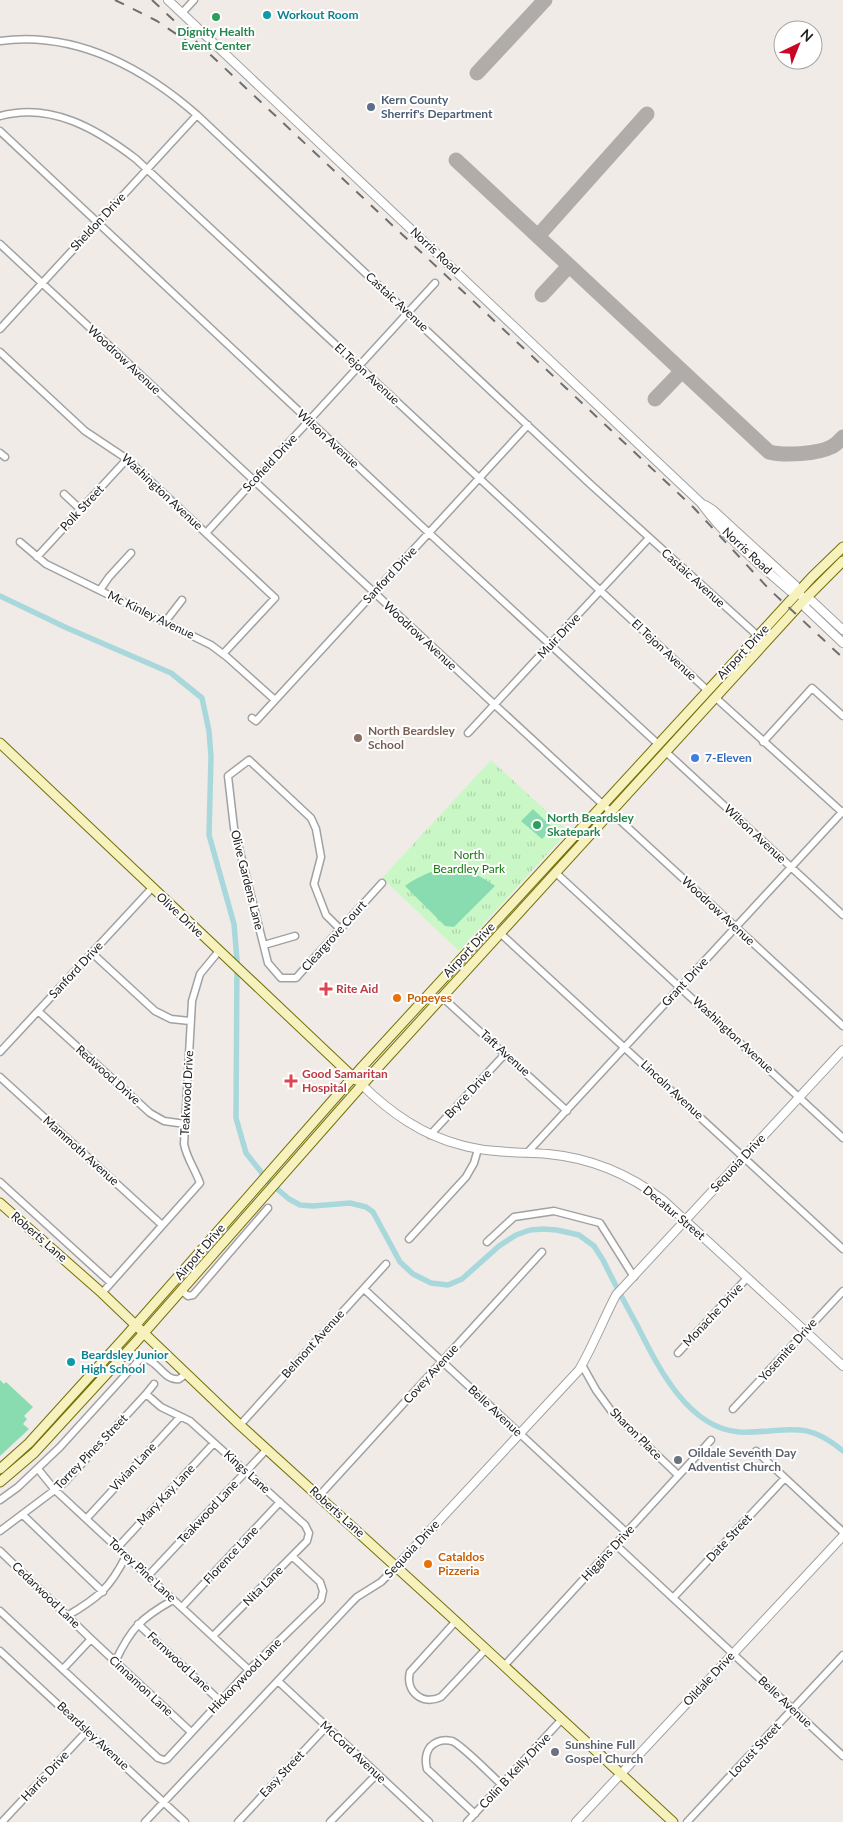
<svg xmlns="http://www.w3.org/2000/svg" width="843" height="1822" font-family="Lato,sans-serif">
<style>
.park{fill:url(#park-tufts)}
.pitch{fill:#88dcaf}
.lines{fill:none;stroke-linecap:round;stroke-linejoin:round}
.canal{stroke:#a9d8dc;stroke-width:5.5}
.taxiway{stroke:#afacaa;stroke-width:15}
.minor-casing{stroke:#a1a1a1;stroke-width:9}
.tertiary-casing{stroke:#a1a1a1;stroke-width:10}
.secondary-casing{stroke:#747109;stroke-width:11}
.minor{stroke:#fff;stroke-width:6}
.tertiary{stroke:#fff;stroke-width:8}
.secondary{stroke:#f7f2bd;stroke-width:9}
.rail{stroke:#6e6e6e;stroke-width:2;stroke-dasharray:10 10;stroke-linecap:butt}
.culture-dot{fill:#0f9aa8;stroke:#fff;stroke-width:2}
.leisure-dot{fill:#2e9e5b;stroke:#fff;stroke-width:2}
.service-dot{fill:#5c6f8a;stroke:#fff;stroke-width:2}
.education-dot{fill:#8d6e63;stroke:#fff;stroke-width:2}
.shop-dot{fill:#3f7fe0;stroke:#fff;stroke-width:2}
.health-dot{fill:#e0444e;stroke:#fff;stroke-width:2}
.food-dot{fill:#e8710a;stroke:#fff;stroke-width:2}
.worship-dot{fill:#6b7280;stroke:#fff;stroke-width:2}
.labels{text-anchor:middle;stroke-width:4;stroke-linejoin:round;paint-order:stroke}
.culture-label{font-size:12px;font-weight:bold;fill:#0d838f;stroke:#fff;text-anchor:start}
.leisure-label{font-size:12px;font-weight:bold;fill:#27864d;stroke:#fff}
.service-label{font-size:12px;font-weight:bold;fill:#4e5e75;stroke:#fff;text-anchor:start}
.street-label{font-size:12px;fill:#202020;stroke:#fff}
.education-label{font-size:12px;font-weight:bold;fill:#785e54;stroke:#fff;text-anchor:start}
.shop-label{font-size:12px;font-weight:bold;fill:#366cbe;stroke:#fff;text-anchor:start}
.park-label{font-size:12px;fill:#167c10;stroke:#fff}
.health-label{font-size:12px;font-weight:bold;fill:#be3a42;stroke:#fff;text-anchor:start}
.food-label{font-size:12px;font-weight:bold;fill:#c56008;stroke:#fff;text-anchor:start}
.worship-label{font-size:12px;font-weight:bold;fill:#5b616d;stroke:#fff;text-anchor:start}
</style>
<defs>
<pattern id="park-tufts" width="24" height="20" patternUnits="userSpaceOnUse" patternTransform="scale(1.25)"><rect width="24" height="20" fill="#c9f8c6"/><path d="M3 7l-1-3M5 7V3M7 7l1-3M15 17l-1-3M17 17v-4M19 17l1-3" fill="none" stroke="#acd4aa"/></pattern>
</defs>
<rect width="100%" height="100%" fill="#f0ebe7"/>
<!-- park -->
<path class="park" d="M491,760L568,831L459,951L382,878Z"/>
<!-- pitch -->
<path class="pitch" d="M533,809L553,828L542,839L521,821Z
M444,868C465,868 478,874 495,886L454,927L445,926L405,886C417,877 429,872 444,868Z
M0,1380L4,1384L6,1382L33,1407L24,1416L27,1419L23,1424L29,1429L0,1456Z"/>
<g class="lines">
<!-- canal -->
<path class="canal" d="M0,596L67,628L171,673L202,698L209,731L211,756L209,835L234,924L237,960L236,1118L246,1153L269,1182L289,1199L300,1205L313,1206L350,1203L366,1207L373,1212L400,1262L413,1274L431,1283L448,1285L462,1279L499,1246L516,1235L530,1230L543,1229L557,1230L579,1235L594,1246L603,1260C614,1283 626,1305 638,1327C658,1367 688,1428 739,1432C784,1434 803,1417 843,1451"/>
<!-- taxiway -->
<path class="taxiway" d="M477,73L545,0
M456,160L769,452C783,456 818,454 831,447C836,445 840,440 843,437
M538,236L647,114
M542,295L569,266
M655,399L682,371"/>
<defs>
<path id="minor" d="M182,13L194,0
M0,41C75,31 142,67 197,115L588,482L758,636
M0,116C51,102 97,129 136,159L707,690
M0,131L429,533L658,744
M0,244L495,705L843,1026
M0,329L197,115
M0,352L85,431L127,459L275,598L223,654
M0,453L5,457
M64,494L80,509
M206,533L435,283
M20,542L46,564L211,645L227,657L275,700
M37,557L127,459
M100,590L109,577L131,553
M165,622L182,600
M716,698L843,813
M252,718L256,721L528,425
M468,733L649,538
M763,742L812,688L843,716
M666,752L843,915
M556,873L843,1138
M340,929L326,915L314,884L321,857L316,829L311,818L249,760L228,776L234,828L268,963L281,978H296L382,883
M500,933L843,1249
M264,945L295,936
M92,953L155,1011L171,1019L190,1021
M442,997L567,1111
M38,1011L150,1113L164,1121L185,1124
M0,1052L152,888
M0,1077L162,1225
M430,1135L505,1054
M527,1153L843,811
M0,1182L111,1283
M409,1239L466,1177L474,1163L478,1149
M487,1242L514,1217L554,1211L600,1223L634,1277
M364,1289L627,1533
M181,1290L188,1296L193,1295L268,1208
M102,1293L200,1183C195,1169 187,1159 184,1144L192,1001L200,974L219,951
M678,1353L747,1278
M582,1365L596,1390L612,1412L678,1475
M146,1394L154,1384
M733,1409L843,1291
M240,1425L386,1264
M756,1451L843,1532
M38,1469L55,1490L249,1670
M319,1496L542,1252
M0,1500L18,1487L60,1447L140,1359C157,1356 163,1382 179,1379L186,1374
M23,1515L103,1592
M87,1518L180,1417
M0,1531L64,1483L146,1394L161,1407L190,1421L305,1525L309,1533L307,1541L213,1636
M616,1545L843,1756
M118,1547L214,1443
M0,1551L91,1639L191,1732
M148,1576L267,1449
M673,1598L785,1478
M182,1607L280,1502
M0,1611L158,1758L164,1760L167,1759L249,1670L321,1600L323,1591L320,1582L293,1557
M67,1616C98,1598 110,1588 126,1556
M456,1621L410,1672C405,1691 422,1706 441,1697L486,1649
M138,1624L220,1701
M0,1651L185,1822
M115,1662C131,1628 141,1618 173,1600
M504,1666L711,1440
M63,1669L91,1639
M278,1681L429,1822
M475,1814L427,1769C425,1761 425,1754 430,1747C436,1741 444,1739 452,1741C462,1745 492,1776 502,1785
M2,1822L87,1731
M145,1822L352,1602L357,1597L381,1582L396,1567
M238,1822L326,1727
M330,1822L377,1774
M467,1822L562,1719
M687,1822L843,1655"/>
<path id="tertiary" d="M168,0L701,503C725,537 759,564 790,591L798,592
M705,505L713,510L796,586C798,595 803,599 812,601L843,630
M805,599V607L843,643
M362,1085C391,1113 422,1135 461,1145C489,1153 519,1152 548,1154C591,1158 629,1174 663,1200L843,1366
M396,1567L579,1370C593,1346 603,1320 616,1295L843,1050
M576,1822L843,1536"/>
<path id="secondary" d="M0,743L356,1080
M0,1203L102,1293L240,1425L449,1615L673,1822
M0,1469L29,1443L126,1336L362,1067L758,636L812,577L843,547
M0,1482L34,1453L135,1343L362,1085L805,599L843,561"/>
</defs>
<!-- minor casing -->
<use href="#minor" class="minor-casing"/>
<!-- tertiary casing -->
<use href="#tertiary" class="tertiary-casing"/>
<!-- secondary casing -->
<use href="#secondary" class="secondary-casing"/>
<!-- minor -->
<use href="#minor" class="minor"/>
<!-- tertiary -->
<use href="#tertiary" class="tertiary"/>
<!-- secondary -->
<use href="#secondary" class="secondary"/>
<!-- rail -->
<path class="rail" d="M115,0L157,21L191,44
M152,0L694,508L769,589L843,658"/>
</g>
<!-- markers -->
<g class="culture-dot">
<circle cx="267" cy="15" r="5"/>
<circle cx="71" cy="1362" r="5"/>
</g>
<g class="leisure-dot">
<circle cx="216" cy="17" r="5"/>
<circle cx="537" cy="825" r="5"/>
</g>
<circle class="service-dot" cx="371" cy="107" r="5"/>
<circle class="education-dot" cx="358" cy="738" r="5"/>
<circle class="shop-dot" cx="695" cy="758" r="5"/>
<g class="health-dot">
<path d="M323.5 981.5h5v5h5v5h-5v5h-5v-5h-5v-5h5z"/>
<path d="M288.5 1073.5h5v5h5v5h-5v5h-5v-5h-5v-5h5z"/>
</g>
<g class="food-dot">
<circle cx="397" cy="998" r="5"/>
<circle cx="428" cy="1564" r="5"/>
</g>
<g class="worship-dot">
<circle cx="678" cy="1460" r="5"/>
<circle cx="555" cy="1752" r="5"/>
</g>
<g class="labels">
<!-- culture labels -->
<g class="culture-label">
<text x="277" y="19">Workout Room</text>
<text x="81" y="1359">Beardsley Junior<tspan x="81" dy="14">High School</tspan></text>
</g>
<!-- leisure labels -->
<g class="leisure-label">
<text x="216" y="36">Dignity Health<tspan x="216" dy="14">Event Center</tspan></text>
<text x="547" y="822" text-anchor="start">North Beardsley<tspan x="547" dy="14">Skatepark</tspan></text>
</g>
<!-- service labels -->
<g class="service-label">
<text x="381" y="104">Kern County<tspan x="381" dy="14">Sherrif's Department</tspan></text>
</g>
<!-- street labels -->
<g class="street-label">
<text transform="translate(98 222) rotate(-47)" y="4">Sheldon Drive</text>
<text transform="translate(435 251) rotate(43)" y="4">Norris Road</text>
<text transform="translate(397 302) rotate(43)" y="4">Castaic Avenue</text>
<text transform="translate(124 360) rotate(43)" y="4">Woodrow Avenue</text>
<text transform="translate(367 374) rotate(43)" y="4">El Tejon Avenue</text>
<text transform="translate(328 439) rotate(43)" y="4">Wilson Avenue</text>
<text transform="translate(270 463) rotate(-47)" y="4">Scofield Drive</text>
<text transform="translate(162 492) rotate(43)" y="4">Washington Avenue</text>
<text transform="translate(82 508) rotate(-47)" y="4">Polk Street</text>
<text transform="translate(747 551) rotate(43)" y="4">Norris Road</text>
<text transform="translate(390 575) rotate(-47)" y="4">Sanford Drive</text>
<text transform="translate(693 578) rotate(42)" y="4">Castaic Avenue</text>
<text transform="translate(151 615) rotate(26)" y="4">Mc Kinley Avenue</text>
<text transform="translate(420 636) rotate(43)" y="4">Woodrow Avenue</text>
<text transform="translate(559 636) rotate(-47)" y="4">Muir Drive</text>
<text transform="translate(664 650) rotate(43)" y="4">El Tejon Avenue</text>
<text transform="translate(743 652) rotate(-47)" y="4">Airport Drive</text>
<text transform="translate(755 834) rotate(43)" y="4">Wilson Avenue</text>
<text transform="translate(247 880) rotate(76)" y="4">Olive Gardens Lane</text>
<text transform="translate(718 911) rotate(43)" y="4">Woodrow Avenue</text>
<text transform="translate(180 915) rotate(43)" y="4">Olive Drive</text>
<text transform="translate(334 936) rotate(-48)" y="4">Cleargrove Court</text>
<text transform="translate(469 950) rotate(-47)" y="4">Airport Drive</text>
<text transform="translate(76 970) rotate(-47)" y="4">Sanford Drive</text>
<text transform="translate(685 982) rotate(-47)" y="4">Grant Drive</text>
<text transform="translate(733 1035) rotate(43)" y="4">Washington Avenue</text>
<text transform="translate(505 1053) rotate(42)" y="4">Taft Avenue</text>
<text transform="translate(108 1075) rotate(42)" y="4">Redwood Drive</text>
<text transform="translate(672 1090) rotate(43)" y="4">Lincoln Avenue</text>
<text transform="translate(187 1093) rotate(-87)" y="4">Teakwood Drive</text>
<text transform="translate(468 1094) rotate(-47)" y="4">Bryce Drive</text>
<text transform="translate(81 1151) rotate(42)" y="4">Mammoth Avenue</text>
<text transform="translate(738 1163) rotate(-47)" y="4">Sequoia Drive</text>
<text transform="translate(674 1213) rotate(40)" y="4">Decatur Street</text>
<text transform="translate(39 1237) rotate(41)" y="4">Roberts Lane</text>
<text transform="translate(200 1252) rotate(-49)" y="4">Airport Drive</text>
<text transform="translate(713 1315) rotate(-47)" y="4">Monache Drive</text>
<text transform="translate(313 1344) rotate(-48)" y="4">Belmont Avenue</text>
<text transform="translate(788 1350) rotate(-48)" y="4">Yosemite Drive</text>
<text transform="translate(431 1374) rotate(-48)" y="4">Covey Avenue</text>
<text transform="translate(495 1411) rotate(43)" y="4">Belle Avenue</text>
<text transform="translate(636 1434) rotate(45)" y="4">Sharon Place</text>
<text transform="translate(91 1452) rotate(-46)" y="4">Torrey Pines Street</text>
<text transform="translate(133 1467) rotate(-47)" y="4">Vivian Lane</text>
<text transform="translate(247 1472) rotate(42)" y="4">Kings Lane</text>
<text transform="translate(166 1495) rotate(-47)" y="4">Mary Kay Lane</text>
<text transform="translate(208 1512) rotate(-47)" y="4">Teakwood Lane</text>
<text transform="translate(337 1512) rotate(42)" y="4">Roberts Lane</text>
<text transform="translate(729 1538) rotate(-47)" y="4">Date Street</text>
<text transform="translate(412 1549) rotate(-47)" y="4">Sequoia Drive</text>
<text transform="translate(608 1553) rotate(-47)" y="4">Higgins Drive</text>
<text transform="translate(231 1555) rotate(-47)" y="4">Florence Lane</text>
<text transform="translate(142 1570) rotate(43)" y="4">Torrey Pine Lane</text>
<text transform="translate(263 1586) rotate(-45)" y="4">Nita Lane</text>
<text transform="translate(46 1595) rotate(44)" y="4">Cedarwood Lane</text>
<text transform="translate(179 1662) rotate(43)" y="4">Fernwood Lane</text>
<text transform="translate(245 1676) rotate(-46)" y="4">Hickorywood Lane</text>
<text transform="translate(709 1679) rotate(-47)" y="4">Oildale Drive</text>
<text transform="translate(141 1686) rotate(43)" y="4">Cinnamon Lane</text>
<text transform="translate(785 1702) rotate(43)" y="4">Belle Avenue</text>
<text transform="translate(93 1736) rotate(43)" y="4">Beardsley Avenue</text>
<text transform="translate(755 1750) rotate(-47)" y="4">Locust Street</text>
<text transform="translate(353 1752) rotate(43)" y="4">McCord Avenue</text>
<text transform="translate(515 1771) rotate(-47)" y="4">Colin B Kelly Drive</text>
<text transform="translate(282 1774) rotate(-47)" y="4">Easy Street</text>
<text transform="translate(45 1776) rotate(-47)" y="4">Harris Drive</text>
</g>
<!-- education labels -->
<g class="education-label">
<text x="368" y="735">North Beardsley<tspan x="368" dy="14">School</tspan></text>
</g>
<!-- shop labels -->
<g class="shop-label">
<text x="705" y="762">7-Eleven</text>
</g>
<!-- park labels -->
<g class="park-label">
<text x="469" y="859">North<tspan x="469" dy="14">Beardley Park</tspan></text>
</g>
<!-- health labels -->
<g class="health-label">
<text x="336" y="993">Rite Aid</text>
<text x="302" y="1078">Good Samaritan<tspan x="302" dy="14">Hospital</tspan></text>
</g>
<!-- food labels -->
<g class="food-label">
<text x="407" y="1002">Popeyes</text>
<text x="438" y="1561">Cataldos<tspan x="438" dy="14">Pizzeria</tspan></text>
</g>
<!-- worship labels -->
<g class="worship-label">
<text x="688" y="1457">Oildale Seventh Day<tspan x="688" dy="14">Adventist Church</tspan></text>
<text x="565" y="1749">Sunshine Full<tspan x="565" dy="14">Gospel Church</tspan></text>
</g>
</g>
<!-- north arrow -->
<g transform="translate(798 45) rotate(43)"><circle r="24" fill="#ffffff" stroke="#a6a6a6"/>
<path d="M0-4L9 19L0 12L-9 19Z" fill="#c80823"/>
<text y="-8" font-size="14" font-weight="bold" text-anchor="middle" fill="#202020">N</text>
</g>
</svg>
